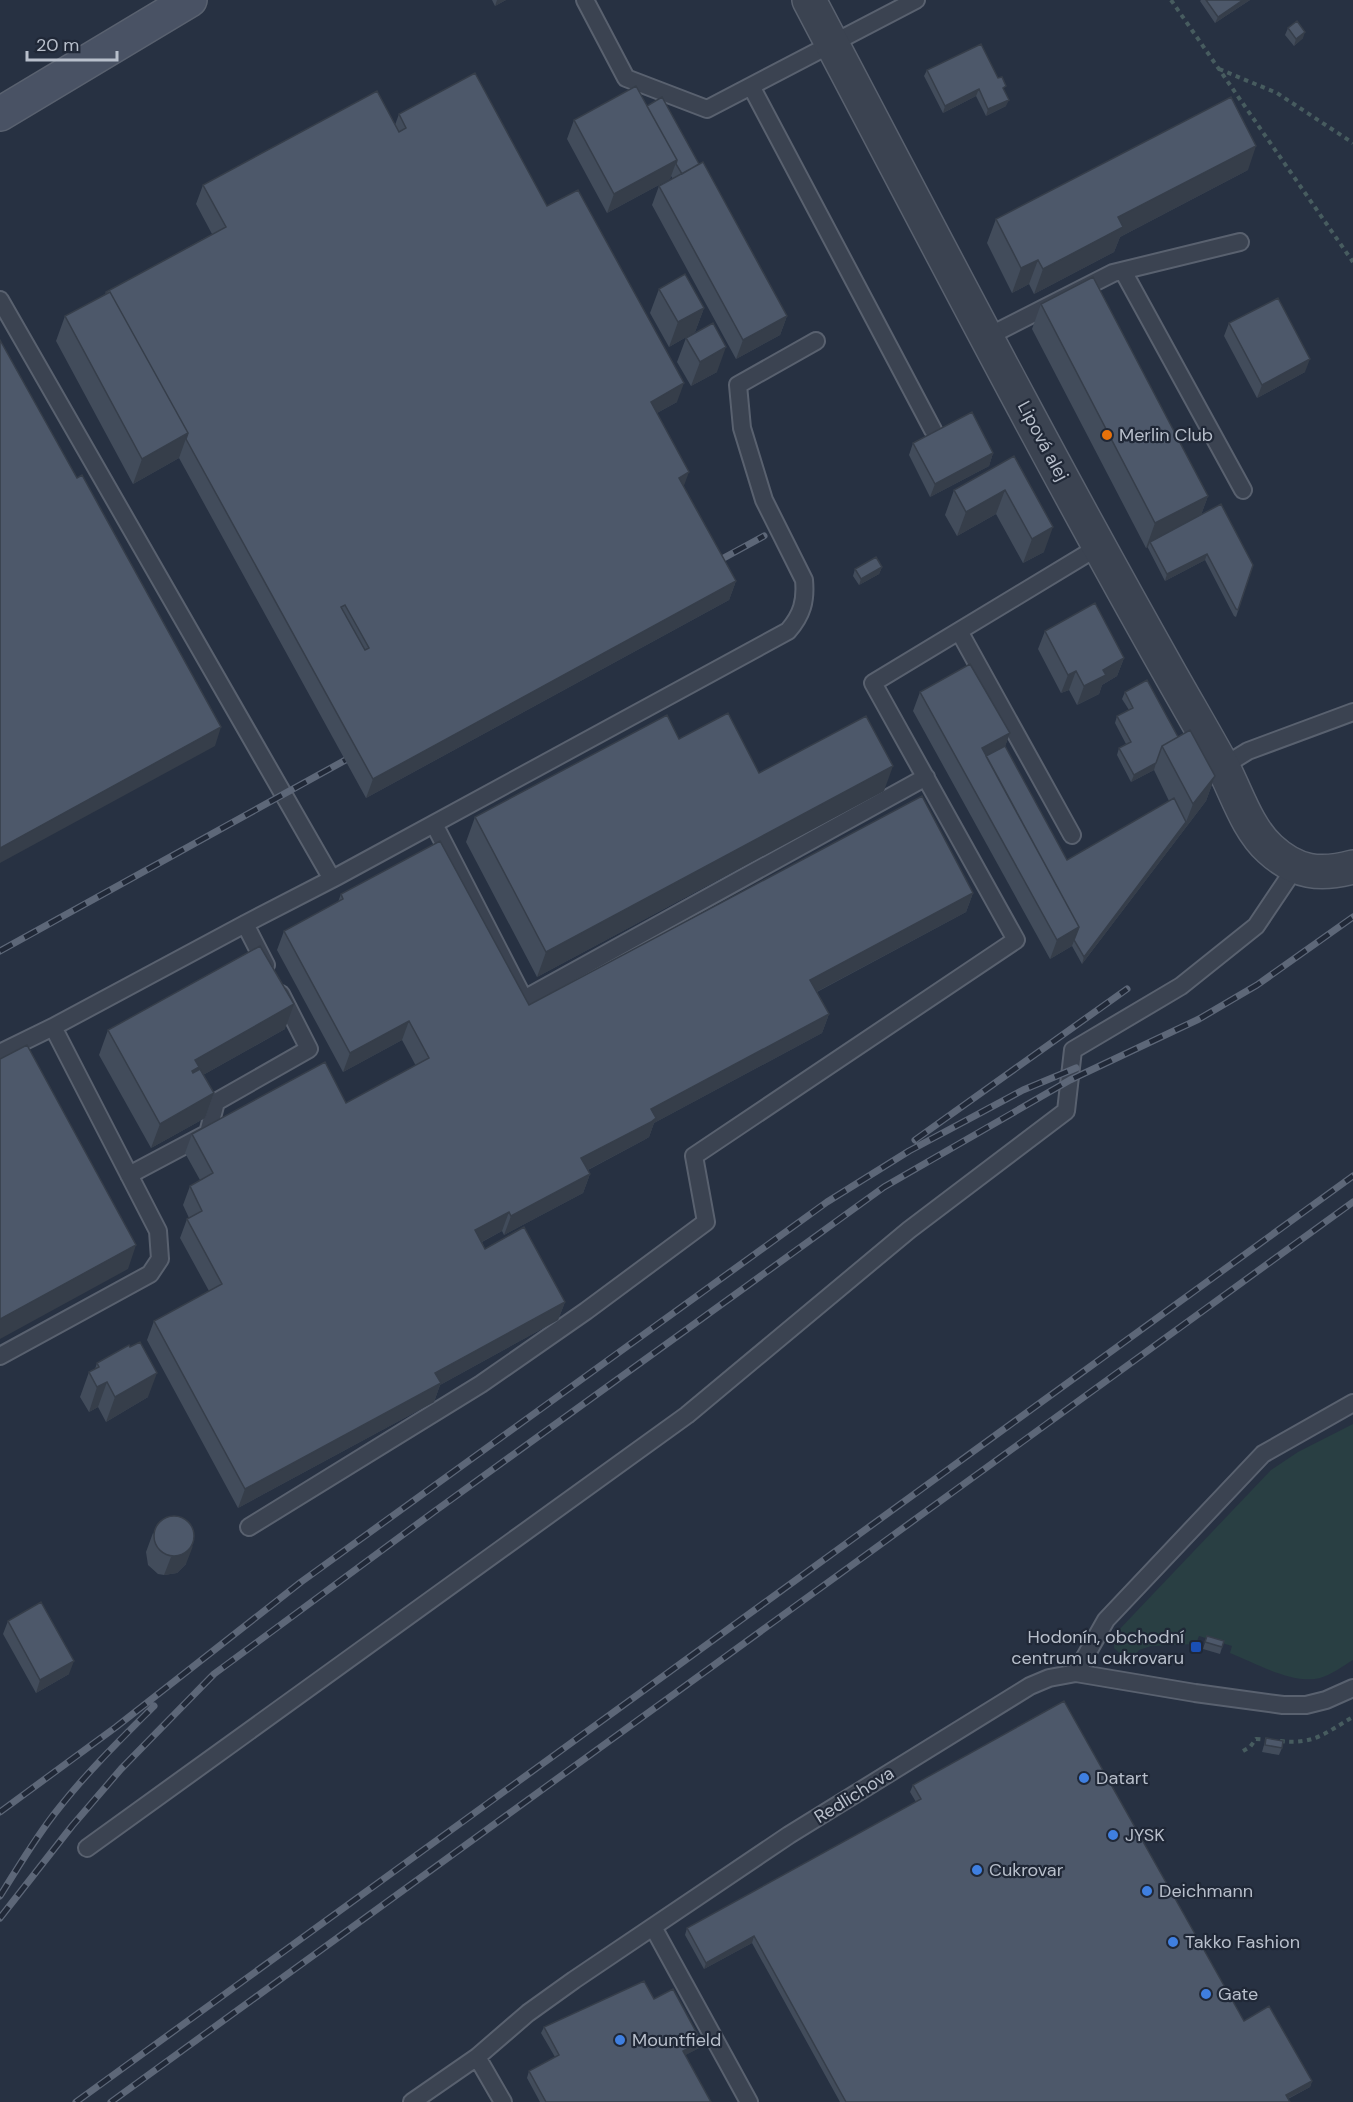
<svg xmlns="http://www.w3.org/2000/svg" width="1353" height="2102" font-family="'DM Sans',sans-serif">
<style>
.green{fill:#293f43}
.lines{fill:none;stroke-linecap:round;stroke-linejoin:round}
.lane-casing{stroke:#59616f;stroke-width:20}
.street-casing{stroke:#59616f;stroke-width:36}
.secondary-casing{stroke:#59616f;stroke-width:36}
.path{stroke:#475c5f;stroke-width:4;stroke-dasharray:4.5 4.5;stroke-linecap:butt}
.lane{stroke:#3b4351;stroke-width:16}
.street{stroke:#3b4351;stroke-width:33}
.secondary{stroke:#495264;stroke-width:33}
.rail-casing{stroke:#5d6778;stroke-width:7}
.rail{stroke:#202837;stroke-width:4.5;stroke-dasharray:14;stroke-linecap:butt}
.wall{fill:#424c5b}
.shaded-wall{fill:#363e4a}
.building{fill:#4d586a;stroke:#363e4a;stroke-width:1.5;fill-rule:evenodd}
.food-dot{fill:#e8710a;stroke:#202837;stroke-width:2}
.transit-dot{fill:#1a4fb4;stroke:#202837;stroke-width:2}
.shop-dot{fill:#3f7fe0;stroke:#202837;stroke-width:2}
.labels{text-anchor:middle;stroke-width:4.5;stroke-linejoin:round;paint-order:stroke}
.poi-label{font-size:18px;fill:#b8bfcb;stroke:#202837;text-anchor:start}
.street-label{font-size:18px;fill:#b8bfcb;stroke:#202837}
</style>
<rect width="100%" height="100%" fill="#273142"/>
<!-- green -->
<path class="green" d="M1353,1424V1660C1343,1666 1331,1675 1320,1678C1294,1685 1255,1663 1230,1653L1232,1646L1199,1636L1196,1644L1151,1646L1139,1650L1129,1662L1114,1648L1115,1634L1271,1470L1298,1452Z"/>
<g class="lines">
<defs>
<path id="lane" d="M585,0L626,78L707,109L916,0
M751,86L933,430
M1123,271L1243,490
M0,300L332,879
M987,337L1113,273L1240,242
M959,631L1072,835
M1222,767L1248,751L1353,712
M434,824L524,999L926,777
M245,924L266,965
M0,1053L53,1027L245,924L336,877L788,631C802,615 806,601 804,580L764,500L742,428L738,385L816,341
M129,1175L208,1133L216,1102L309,1049L281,994
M0,1356L150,1274L160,1259L158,1231L53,1027
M249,1527L481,1384L586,1311L706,1222L694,1156L1016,940L873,683L1098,547
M1076,1673L1106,1620L1263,1454L1353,1403
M87,1848L687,1415L909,1230L1066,1111L1073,1050L1181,986L1256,926L1295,868
M653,1927L749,2102
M477,2057L503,2102
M412,2102L477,2057L528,2013L574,1980L789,1835L1030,1686L1049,1678L1076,1673L1195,1693L1283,1705H1306L1326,1700L1353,1688"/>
<path id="street" d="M809,0C927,224 1043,449 1168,670C1186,702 1205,734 1223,767C1237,794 1247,828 1270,849C1296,873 1320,876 1353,867"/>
<path id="secondary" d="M0,114L190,0"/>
</defs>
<!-- lane casing -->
<use href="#lane" class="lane-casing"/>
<!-- street casing -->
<use href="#street" class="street-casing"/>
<!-- secondary casing -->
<use href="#secondary" class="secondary-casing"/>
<!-- path -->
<path class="path" d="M1171,0L1353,262
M1219,69L1277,93L1353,143
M1280,1741C1314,1745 1325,1733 1353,1717
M1243,1751L1250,1747L1256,1739L1270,1740"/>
<!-- lane -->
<use href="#lane" class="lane"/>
<!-- street -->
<use href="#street" class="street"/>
<!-- secondary -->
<use href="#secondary" class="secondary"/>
<defs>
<path id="rail" d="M709,566L764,536
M0,951L360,752
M915,1140L1127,989
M0,1812L116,1727L301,1582L827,1202L909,1151L1023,1090L1076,1068
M0,1896C19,1866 37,1835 59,1808C88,1771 121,1739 154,1706
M0,1918L72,1826L121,1769L214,1674L435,1511L884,1187L1070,1080L1199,1019L1257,985L1353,917
M76,2102L1353,1176
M111,2102L1353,1202"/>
</defs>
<!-- rail casing -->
<use href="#rail" class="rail-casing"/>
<!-- rail -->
<use href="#rail" class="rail"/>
</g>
<!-- wall -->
<path class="wall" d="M492,0H506L495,6Z
M1201,0H1250L1215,23L1200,1Z
M1288,28L1303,38L1294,46L1285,35Z
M927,70L1004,90L1006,106L986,116L976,96L943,113L924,76Z
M647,106L699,164L787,316L780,335L736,359L652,205L659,186L673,179L671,176L670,179L607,213L567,139L574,120Z
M399,114L547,206L677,402L657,413L684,487L736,581L729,600L366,798L179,458L133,484L56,341L65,316L105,295L106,292L212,234L196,204L203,185L395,125Z
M1248,170L1120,237L1114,252L1034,294L1029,284L1012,293L987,243L996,219Z
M659,289L704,308L695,332L669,347L650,313Z
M1041,304L1208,496L1201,515L1253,565L1236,617L1234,616L1205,560L1165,581L1148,548V547L1146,548L1032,329Z
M1229,323L1305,372L1257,398L1224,336Z
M686,338L717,372L691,386L677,362Z
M913,443L993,453L989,466L930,497L909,455Z
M1014,456L1044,552L1023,563L996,514L957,536L945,515L954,490Z
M882,567L879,574L859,585L853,576L855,569Z
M1045,631L1124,658L1117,676L1102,685L1099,694L1077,705L1069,690L1061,693L1038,649Z
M920,692L1010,733L1005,746L1067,860L1169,801L1154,770L1131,782L1117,755L1119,748L1126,744L1115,723L1117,716L1129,710L1122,699L1125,692L1178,737L1215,776L1206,801L1082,964L1072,946L1050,959L913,711Z
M679,739L759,773L884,791L537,977L466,842L475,817Z
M973,893L966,912L817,992L829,1014L822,1033L654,1123L649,1137L644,1140L588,1170L590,1174L583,1193L504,1235L502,1231L482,1242L485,1249L565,1302L558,1320L440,1385L434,1402L238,1508L147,1340L154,1321L209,1291L180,1238L187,1219L189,1218L183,1205L190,1186L200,1180L185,1153L192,1134L346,1103L416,1066L402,1040L343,1072L277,950L284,931L338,902L341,894L529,1005Z
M285,1029L203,1075L214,1093L205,1118L151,1148L99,1055L108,1030Z
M97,1363L148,1397L106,1422L98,1407L89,1412L80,1397L89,1372L95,1369Z
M153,1533L186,1564L177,1573L164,1575L158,1574L148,1565L146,1552Z
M8,1621L69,1674L36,1693L3,1634Z
M1207,1636L1224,1641L1220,1654L1203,1649Z
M1266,1738L1282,1748L1279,1755L1262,1752Z
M913,1785L1244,2021L1312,2081L1310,2087L1288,2099L1290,2102H840L752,1943L704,1969L685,1935L687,1928L916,1802L910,1792Z
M654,1999L701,2041L699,2048L685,2055L711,2102H540L527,2078L529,2071L555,2057L541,2033L544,2027Z"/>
<!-- shaded-wall -->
<path class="shaded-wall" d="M497,0H506L495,6Z
M1243,0H1250L1215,23L1218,17Z
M1305,32L1303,38L1294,46L1296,39Z
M979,89L976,96L943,113L945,106Z
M1009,100L1006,106L986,116L988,109Z
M1256,146L1248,170L1120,237L1114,252L1034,294L1043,269L1118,217Z
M677,160L670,179L607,213L614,194Z
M1038,260L1029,284L1012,293L1021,268Z
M704,308L695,332L669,347L678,322Z
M787,316L780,335L736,359L743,340Z
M726,347L717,372L691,386L700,362Z
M1310,359L1305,372L1257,398L1262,385Z
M684,383L677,402L644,420L651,402Z
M188,433L179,458L133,484L142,459Z
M993,453L989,466L930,497L935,484Z
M689,472L682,491L679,478Z
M1005,490L996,514L957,536L966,512Z
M1208,496L1199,520L1150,542L1148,547L1146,548L1155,523Z
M1053,527L1044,552L1023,563L1032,539Z
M1207,554L1205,560L1165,581L1167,574Z
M882,567L879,574L859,585L861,579Z
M736,581L729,600L366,798L373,779Z
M1124,658L1117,676L1102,685L1099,694L1077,705L1084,686L1103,670Z
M1076,671L1069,690L1061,693L1068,675Z
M221,727L215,746L0,863V848Z
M1010,733L1003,752L979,764L982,748Z
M1156,763L1154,770L1131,782L1134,775Z
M893,766L884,791L537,977L546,952Z
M1215,776L1206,801L1082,964L1084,957L1186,822L1193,804Z
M973,893L966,912L803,999L810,980Z
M1079,927L1072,946L1050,959L1057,940Z
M294,1004L285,1029L194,1080L183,1096L195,1060Z
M829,1014L822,1033L654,1123L649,1137L644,1140L574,1177L581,1158L651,1109Z
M409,1021L402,1040L343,1072L350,1053Z
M214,1093L205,1118L151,1148L160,1124Z
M590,1174L583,1193L504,1235L511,1216Z
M509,1212L502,1231L468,1249L475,1230Z
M136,1245L128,1269L0,1339V1319Z
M565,1302L558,1320L440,1385L434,1402L238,1508L245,1489L435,1373Z
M157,1373L148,1397L106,1422L115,1397Z
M107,1382L98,1407L89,1412L97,1387Z
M193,1546L186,1564L177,1573L164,1575L171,1557Z
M74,1661L69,1674L36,1693L40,1680Z
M754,1936L752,1943L704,1969L706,1963Z
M701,2041L699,2048L680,2058L683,2051Z
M1312,2081L1310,2087L1283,2101L1286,2095Z"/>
<!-- building -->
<path class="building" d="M1206,0H1243L1218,17Z
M1297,21L1305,32L1296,39L1288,28Z
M981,44L998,78L1002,77L1006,86L1003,88L1009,100L988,109L979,89L945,106L927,70Z
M475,73L547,206L578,190L684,383L651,402L689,472L679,478L736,581L373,779L186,439L188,433L110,292L106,294V292L226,227L203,185L377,91L399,132L406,128L399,114ZM345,605L369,648L365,650L341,607Z
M636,86L677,160L614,194L574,120Z
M662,97L699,164L682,174L676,164L677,160L647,106Z
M1231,97L1256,146L1118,217L1123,227L1043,269L1038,260L1021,268L996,219Z
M703,162L787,316L743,340L659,186Z
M685,274L704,308L678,322L659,289Z
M1093,277L1208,496L1155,523L1041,304Z
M110,292L188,433L142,459L65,316Z
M1278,298L1310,359L1262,385L1229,323Z
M713,323L726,347L700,362L686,338Z
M0,340L77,478L82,475L221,727L0,848Z
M972,412L993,453L935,484L913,443Z
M1014,456L1053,527L1032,539L1005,490L966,512L954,490Z
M1221,504L1253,565L1238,610L1236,609L1207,554L1167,574L1150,542Z
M876,557L882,567L861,579L855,569Z
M1095,603L1124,658L1103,670L1106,675L1084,686L1076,671L1068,675L1045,631Z
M970,664L1010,733L982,748L1079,927L1057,940L920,692Z
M1147,680L1178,737L1162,746L1156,763L1134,775L1119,748L1131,742L1117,716L1133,708L1125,692Z
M728,713L759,773L866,716L893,766L546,952L475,817L667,715L679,739Z
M1190,730L1215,776L1193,804L1162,746Z
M1005,746L1067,860L1174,798L1186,822L1084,957L1074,940L1079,927L986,756Z
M922,796L973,893L810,980L829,1014L651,1109L656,1118L651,1122L581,1158L590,1174L511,1216L509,1212L475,1230L485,1249L524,1227L565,1302L435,1373L441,1383L245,1489L154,1321L222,1284L187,1219L202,1211L190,1186L213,1173L192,1134L325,1062L346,1103L429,1058L409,1021L350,1053L284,931L343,899L341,894L440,841L529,1005Z
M260,946L294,1004L195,1060L199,1067L192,1071L193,1073L200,1069L214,1093L160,1124L108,1030Z
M27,1045L136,1245L0,1319V1059Z
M140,1342L157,1373L115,1397L107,1382L97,1387L89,1372L99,1367L97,1363L129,1345L130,1347Z
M154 1536a20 20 0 1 1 40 0a20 20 0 1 1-40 0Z
M41,1602L74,1661L40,1680L8,1621Z
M1207,1636L1224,1641L1222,1647L1205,1642Z
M1064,1701L1244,2021L1269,2006L1312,2081L1286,2095L1290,2102H846L754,1936L706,1963L687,1928L921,1799L913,1785Z
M1266,1738L1283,1741L1282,1748L1265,1745Z
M644,1981L654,1999L673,1989L701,2041L683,2051L711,2102H546L529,2071L559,2055L544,2027Z"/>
<!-- markers -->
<circle class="food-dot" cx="1107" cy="435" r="6"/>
<rect class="transit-dot" x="1190" y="1641" width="12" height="12" rx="3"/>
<g class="shop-dot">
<circle cx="1084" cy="1778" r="6"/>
<circle cx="1113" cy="1835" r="6"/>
<circle cx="977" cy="1870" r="6"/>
<circle cx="1147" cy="1891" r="6"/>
<circle cx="1173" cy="1942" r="6"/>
<circle cx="1206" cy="1994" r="6"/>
<circle cx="620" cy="2040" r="6"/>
</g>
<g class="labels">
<!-- poi labels -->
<g class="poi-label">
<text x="1119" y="441">Merlin Club</text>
<text x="1184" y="1643" text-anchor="end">Hodonín, obchodní<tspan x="1184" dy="21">centrum u cukrovaru</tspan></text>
<text x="1096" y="1784">Datart</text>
<text x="1125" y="1841">JYSK</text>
<text x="989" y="1876">Cukrovar</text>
<text x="1159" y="1897">Deichmann</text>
<text x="1185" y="1948">Takko Fashion</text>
<text x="1218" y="2000">Gate</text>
<text x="632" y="2046">Mountfield</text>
</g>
<!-- street labels -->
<g class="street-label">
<text transform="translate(1043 441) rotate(62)" y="6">Lipová alej</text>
<text transform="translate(854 1795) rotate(-32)" y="6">Redlichova</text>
</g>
</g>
<!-- scale -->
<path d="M27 51v9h90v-9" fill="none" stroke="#b8bfcb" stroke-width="3"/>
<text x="36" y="51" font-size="18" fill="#b8bfcb" stroke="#202837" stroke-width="4.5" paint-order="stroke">20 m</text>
</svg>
